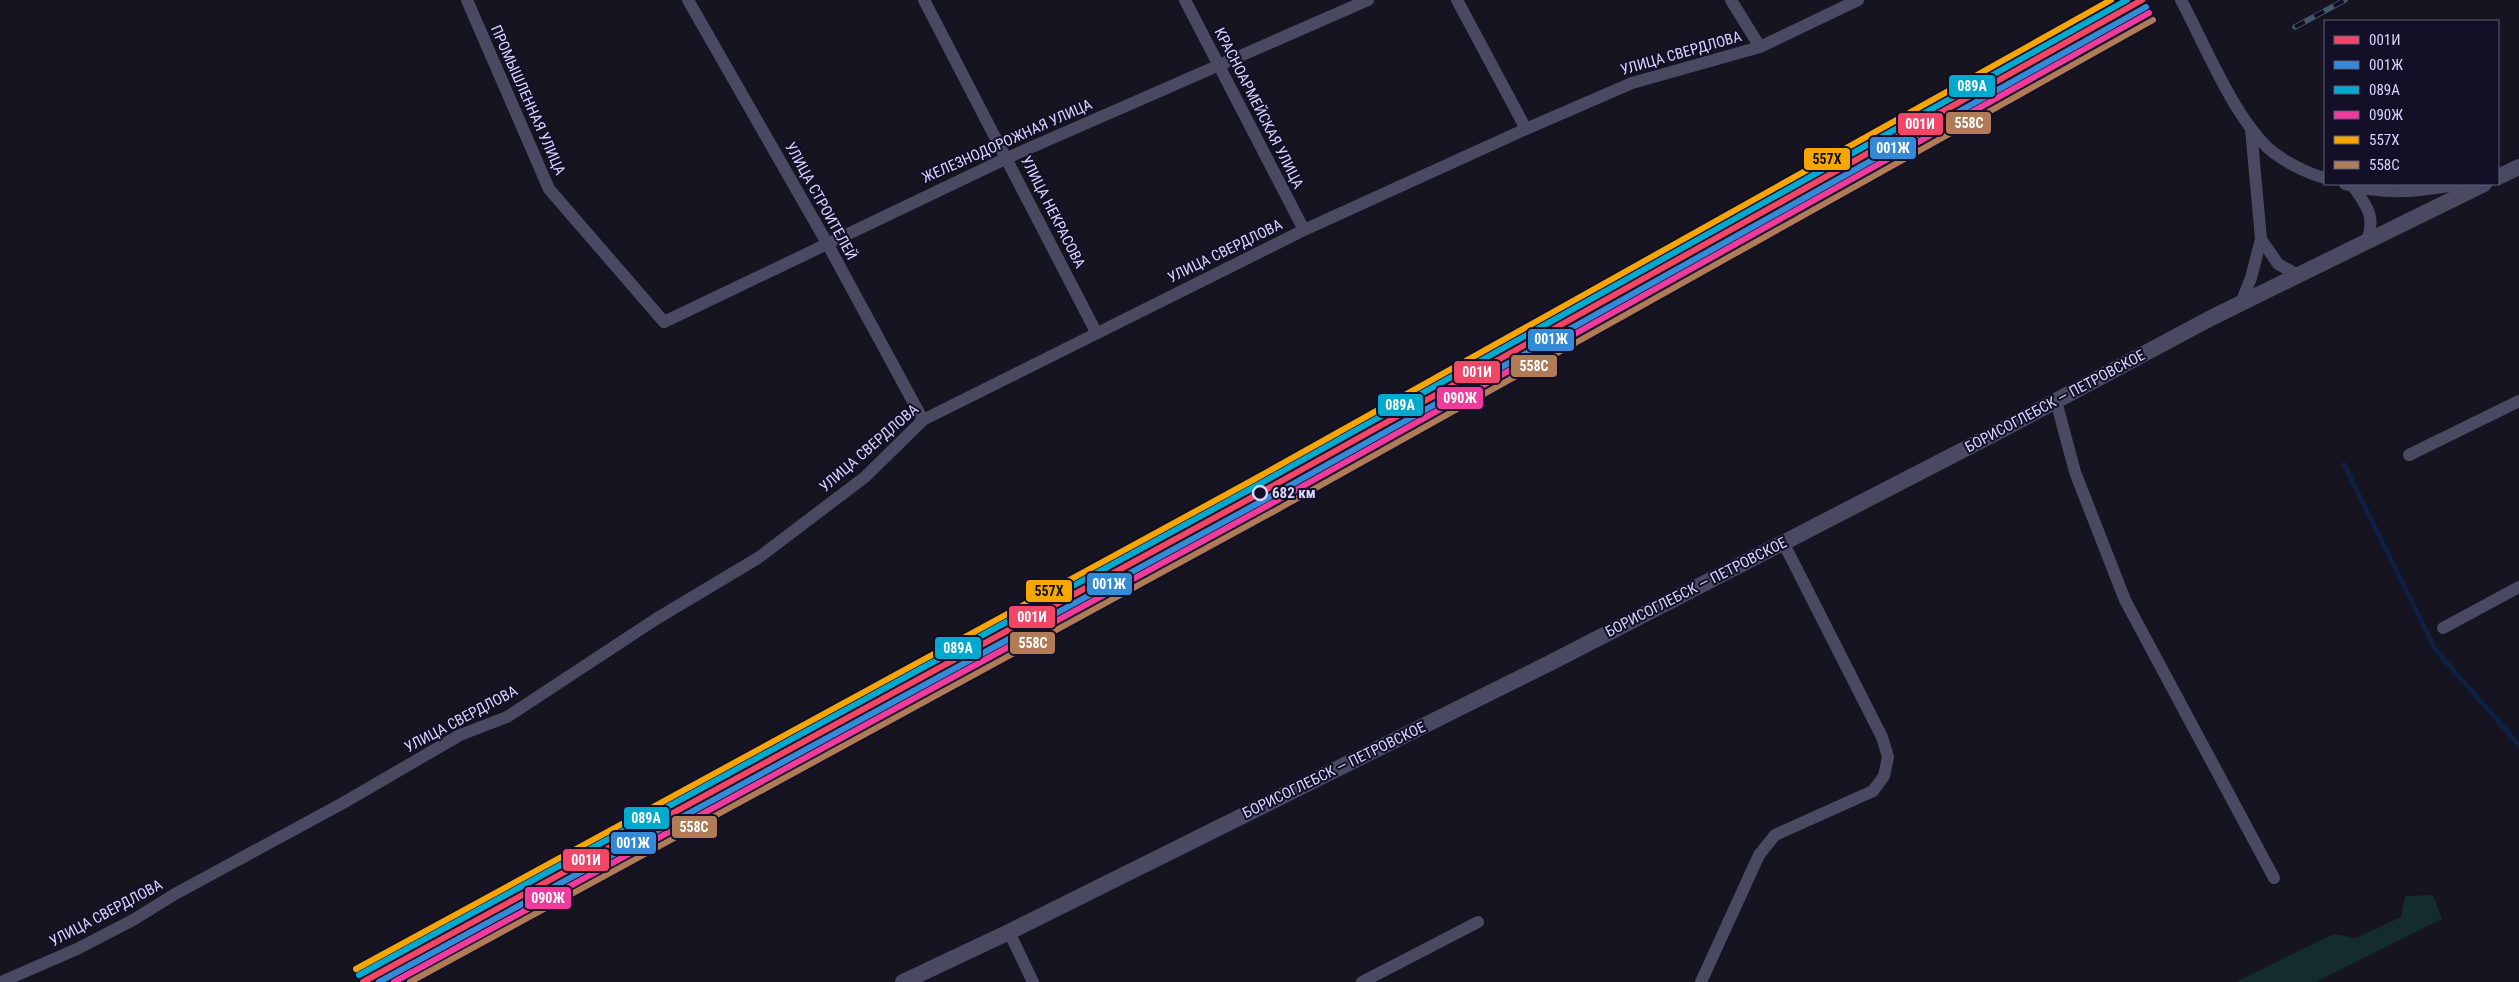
<svg xmlns="http://www.w3.org/2000/svg" width="2519" height="982" font-family="'Roboto Condensed',sans-serif">
<style>
.green{fill:#132c2d}
.lines{fill:none;stroke-linecap:round;stroke-linejoin:round}
.stream{stroke:#0d2144;stroke-width:4.5}
.minor{stroke:#4a4962;stroke-width:12}
.tertiary{stroke:#4a4962;stroke-width:16}
.rail-casing{stroke:#43596b;stroke-width:5.5}
.rail{stroke:#130f26;stroke-width:4;stroke-dasharray:11;stroke-linecap:butt}
.rail-1-casing{stroke:#130f26;stroke-width:10}
.rail-2-casing{stroke:#130f26;stroke-width:10}
.rail-3-casing{stroke:#130f26;stroke-width:10}
.rail-4-casing{stroke:#130f26;stroke-width:10}
.rail-5-casing{stroke:#130f26;stroke-width:10}
.rail-6-casing{stroke:#130f26;stroke-width:10}
.rail-1{stroke:#f34667;stroke-width:6}
.rail-2{stroke:#338bd7;stroke-width:6}
.rail-3{stroke:#00a9ce;stroke-width:6}
.rail-4{stroke:#f13a9d;stroke-width:6}
.rail-5{stroke:#f7a600;stroke-width:6}
.rail-6{stroke:#b07c57;stroke-width:6}
.stop-dot{fill:#130f26;stroke:#d9d4ff;stroke-width:2.5}
.labels{text-anchor:middle;stroke-width:4;stroke-linejoin:round;paint-order:stroke}
.street-label{font-size:15px;fill:#d9d4ff;stroke:#130f26}
.stop-label{font-size:15px;font-weight:bold;fill:#d9d4ff;stroke:#130f26;text-anchor:start}
.line-badge{stroke:#130f26;stroke-width:2}
.badge-label{font-size:14px;text-anchor:middle;font-weight:bold;fill:#fff}
.pale-badge-label{font-size:14px;text-anchor:middle;font-weight:bold;fill:#111}
</style>
<rect width="100%" height="100%" fill="#161421"/>
<!-- green -->
<path class="green" d="M2433,895L2442,919L2316,982H2236L2333,934L2356,938L2401,917L2405,896Z"/>
<g class="lines">
<!-- stream -->
<path class="stream" d="M2344,464L2435,649L2519,745"/>
<!-- minor -->
<path class="minor" d="M467,0L549,189L664,322L1007,158L1368,0
M688,0L827,243L923,420
M924,0L1096,332
M1185,0L1304,230
M1457,0L1526,129
M1731,0L1760,47
M2181,0C2205,45 2232,113 2268,148C2283,161 2306,173 2325,178
M2345,184C2387,196 2419,191 2461,184
M2353,186C2367,207 2376,216 2367,241
M2261,239L2278,264L2298,275
M2241,303L2251,278L2261,239L2251,129
M2056,401L2075,472L2125,600L2274,878
M2409,455L2519,401
M2443,628L2519,587
M1009,932L1033,982
M1,982L77,949L133,920L175,894L343,803L460,735L507,717L656,619L758,558L865,477L923,420L1304,230L1526,129L1632,83L1760,47L1858,0
M1362,982L1478,922
M1701,982L1759,855L1775,835L1873,791L1884,776L1888,757L1882,737L1783,542"/>
<!-- tertiary -->
<path class="tertiary" d="M2498,177L2519,167
M903,982L1009,932L1550,663L1994,434L2211,318L2484,184"/>
<defs>
<path id="rail" d="M2295,27L2345,0"/>
</defs>
<!-- rail casing -->
<use href="#rail" class="rail-casing"/>
<!-- rail -->
<use href="#rail" class="rail"/>
<defs>
<path id="rail-1" d="M363,982L1260,493L2142,0"/>
<path id="rail-2" d="M379,982L1264,500L2146,7"/>
<path id="rail-3" d="M359,975L1256,486L2127,0"/>
<path id="rail-4" d="M394,982L1267,506L2149,13"/>
<path id="rail-5" d="M356,969L1253,480L2111,0"/>
<path id="rail-6" d="M410,982L1271,513L2153,20"/>
</defs>
<!-- rail-1 casing -->
<use href="#rail-1" class="rail-1-casing"/>
<!-- rail-2 casing -->
<use href="#rail-2" class="rail-2-casing"/>
<!-- rail-3 casing -->
<use href="#rail-3" class="rail-3-casing"/>
<!-- rail-4 casing -->
<use href="#rail-4" class="rail-4-casing"/>
<!-- rail-5 casing -->
<use href="#rail-5" class="rail-5-casing"/>
<!-- rail-6 casing -->
<use href="#rail-6" class="rail-6-casing"/>
<!-- rail-1 -->
<use href="#rail-1" class="rail-1"/>
<!-- rail-2 -->
<use href="#rail-2" class="rail-2"/>
<!-- rail-3 -->
<use href="#rail-3" class="rail-3"/>
<!-- rail-4 -->
<use href="#rail-4" class="rail-4"/>
<!-- rail-5 -->
<use href="#rail-5" class="rail-5"/>
<!-- rail-6 -->
<use href="#rail-6" class="rail-6"/>
</g>
<!-- markers -->
<circle class="stop-dot" cx="1260" cy="493" r="7"/>
<g class="labels">
<!-- street labels -->
<g class="street-label">
<text transform="translate(1681 53) rotate(-16)" y="5">УЛИЦА СВЕРДЛОВА</text>
<text transform="translate(528 100) rotate(66)" y="5">ПРОМЫШЛЕННАЯ УЛИЦА</text>
<text transform="translate(1259 108) rotate(63)" y="5">КРАСНОАРМЕЙСКАЯ УЛИЦА</text>
<text transform="translate(1007 141) rotate(-24)" y="5">ЖЕЛЕЗНОДОРОЖНАЯ УЛИЦА</text>
<text transform="translate(821 201) rotate(61)" y="5">УЛИЦА СТРОИТЕЛЕЙ</text>
<text transform="translate(1053 212) rotate(63)" y="5">УЛИЦА НЕКРАСОВА</text>
<text transform="translate(1225 251) rotate(-26)" y="5">УЛИЦА СВЕРДЛОВА</text>
<text transform="translate(2055 401) rotate(-28)" y="5">БОРИСОГЛЕБСК — ПЕТРОВСКОЕ</text>
<text transform="translate(869 448) rotate(-41)" y="5">УЛИЦА СВЕРДЛОВА</text>
<text transform="translate(1696 587) rotate(-27)" y="5">БОРИСОГЛЕБСК — ПЕТРОВСКОЕ</text>
<text transform="translate(461 719) rotate(-28)" y="5">УЛИЦА СВЕРДЛОВА</text>
<text transform="translate(1334 770) rotate(-26)" y="5">БОРИСОГЛЕБСК — ПЕТРОВСКОЕ</text>
<text transform="translate(106 913) rotate(-28)" y="5">УЛИЦА СВЕРДЛОВА</text>
</g>
<!-- stop labels -->
<g class="stop-label">
<text x="1272" y="498">682 км</text>
</g>
</g>
<g class="line-badge">
<rect x="1948" y="74" width="48" height="24" rx="5" fill="#00a9ce"/>
<rect x="1945" y="111" width="47" height="24" rx="5" fill="#b07c57"/>
<rect x="1897" y="112" width="47" height="24" rx="5" fill="#f34667"/>
<rect x="1869" y="136" width="48" height="24" rx="5" fill="#338bd7"/>
<rect x="1803" y="147" width="48" height="24" rx="5" fill="#f7a600"/>
<rect x="1527" y="328" width="48" height="24" rx="5" fill="#338bd7"/>
<rect x="1510" y="354" width="48" height="24" rx="5" fill="#b07c57"/>
<rect x="1453" y="360" width="48" height="24" rx="5" fill="#f34667"/>
<rect x="1436" y="386" width="48" height="24" rx="5" fill="#f13a9d"/>
<rect x="1377" y="393" width="47" height="24" rx="5" fill="#00a9ce"/>
<rect x="1086" y="572" width="47" height="24" rx="5" fill="#338bd7"/>
<rect x="1025" y="579" width="48" height="24" rx="5" fill="#f7a600"/>
<rect x="1008" y="605" width="48" height="24" rx="5" fill="#f34667"/>
<rect x="1009" y="631" width="47" height="24" rx="5" fill="#b07c57"/>
<rect x="934" y="636" width="48" height="24" rx="5" fill="#00a9ce"/>
<rect x="623" y="806" width="47" height="24" rx="5" fill="#00a9ce"/>
<rect x="671" y="815" width="47" height="24" rx="5" fill="#b07c57"/>
<rect x="610" y="831" width="47" height="24" rx="5" fill="#338bd7"/>
<rect x="562" y="848" width="48" height="24" rx="5" fill="#f34667"/>
<rect x="524" y="886" width="48" height="24" rx="5" fill="#f13a9d"/>
</g>
<g class="badge-label">
<text x="1972" y="91">089А</text>
<text x="1969" y="128">558С</text>
<text x="1920" y="129">001И</text>
<text x="1893" y="153">001Ж</text>
<text x="1551" y="344">001Ж</text>
<text x="1534" y="371">558С</text>
<text x="1477" y="377">001И</text>
<text x="1460" y="403">090Ж</text>
<text x="1400" y="410">089А</text>
<text x="1109" y="589">001Ж</text>
<text x="1032" y="622">001И</text>
<text x="1033" y="648">558С</text>
<text x="958" y="653">089А</text>
<text x="646" y="823">089А</text>
<text x="694" y="832">558С</text>
<text x="633" y="848">001Ж</text>
<text x="586" y="865">001И</text>
<text x="548" y="903">090Ж</text>
</g>
<g class="pale-badge-label">
<text x="1827" y="164">557Х</text>
<text x="1049" y="596">557Х</text>
</g>
<!-- legend -->
<rect x="2324" y="20" width="175" height="165" fill="#130f26" stroke="#625e7d"/>
<rect x="2334" y="36" width="25" height="8" fill="#f34667" stroke="#625e7d"/>
<text x="2369" y="45" font-size="15" fill="#d9d4ff">001И</text>
<rect x="2334" y="61" width="25" height="8" fill="#338bd7" stroke="#625e7d"/>
<text x="2369" y="70" font-size="15" fill="#d9d4ff">001Ж</text>
<rect x="2334" y="86" width="25" height="8" fill="#00a9ce" stroke="#625e7d"/>
<text x="2369" y="95" font-size="15" fill="#d9d4ff">089А</text>
<rect x="2334" y="111" width="25" height="8" fill="#f13a9d" stroke="#625e7d"/>
<text x="2369" y="120" font-size="15" fill="#d9d4ff">090Ж</text>
<rect x="2334" y="136" width="25" height="8" fill="#f7a600" stroke="#625e7d"/>
<text x="2369" y="145" font-size="15" fill="#d9d4ff">557Х</text>
<rect x="2334" y="161" width="25" height="8" fill="#b07c57" stroke="#625e7d"/>
<text x="2369" y="170" font-size="15" fill="#d9d4ff">558С</text>
</svg>
